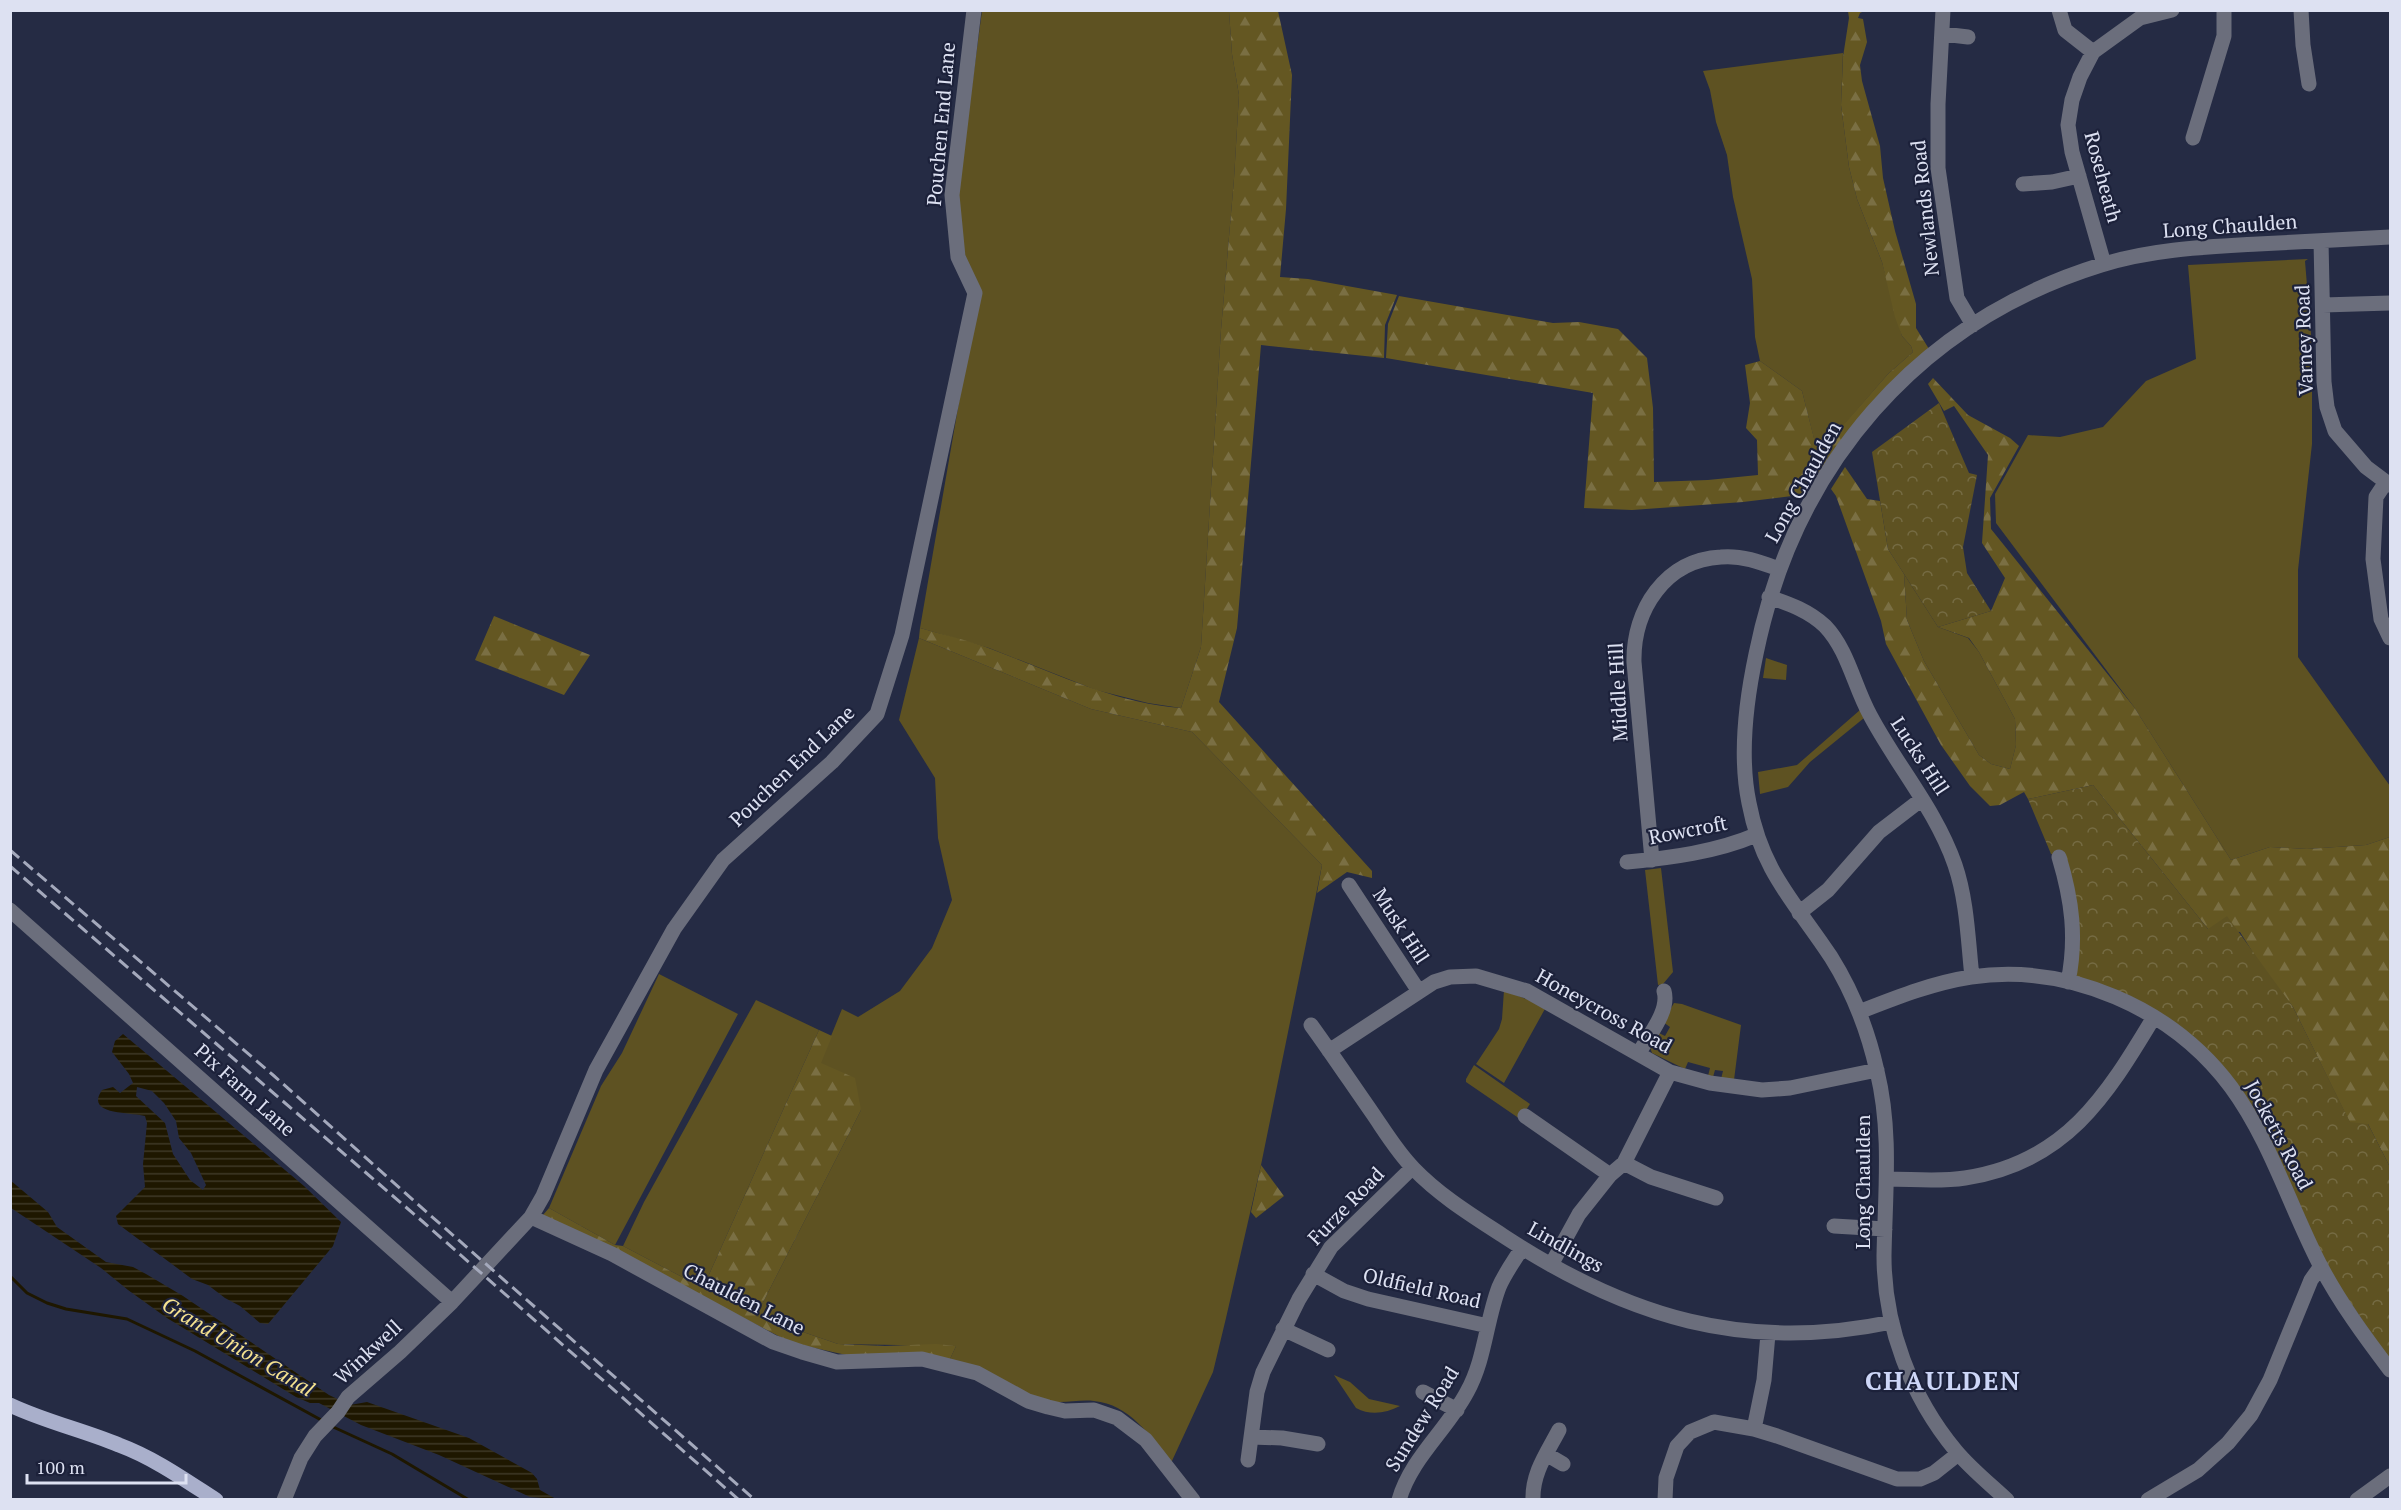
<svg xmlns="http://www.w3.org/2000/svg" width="2401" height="1510" font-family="'PT Serif',serif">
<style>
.green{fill:#5e5222}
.forest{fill:url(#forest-firs)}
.park{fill:url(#park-crowns)}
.water{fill:url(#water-rules);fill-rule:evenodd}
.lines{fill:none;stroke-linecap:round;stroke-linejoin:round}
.stream{stroke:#1e1700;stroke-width:3}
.minor{stroke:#6b6e7c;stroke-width:15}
.major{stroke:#a9afcb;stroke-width:15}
.rail{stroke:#a4a9bc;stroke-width:3;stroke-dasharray:12 6;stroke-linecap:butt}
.labels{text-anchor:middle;stroke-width:4.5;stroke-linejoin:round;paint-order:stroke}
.street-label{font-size:20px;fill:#dde1f2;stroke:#1c213a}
.water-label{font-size:21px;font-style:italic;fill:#f5e290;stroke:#1c213a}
.district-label{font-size:26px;font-weight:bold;letter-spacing:1.5px;fill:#cdd6f7;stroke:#1c213a}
</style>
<defs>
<pattern id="forest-firs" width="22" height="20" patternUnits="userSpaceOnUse" patternTransform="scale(1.5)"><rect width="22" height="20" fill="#645722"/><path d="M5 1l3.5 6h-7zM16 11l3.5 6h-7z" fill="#7a6f43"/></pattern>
<pattern id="park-crowns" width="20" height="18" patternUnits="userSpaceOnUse" patternTransform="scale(1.5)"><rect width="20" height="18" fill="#5e5222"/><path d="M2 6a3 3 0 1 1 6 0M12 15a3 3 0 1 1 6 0" fill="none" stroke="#756b43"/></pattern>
<pattern id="water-rules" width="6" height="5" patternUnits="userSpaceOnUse" patternTransform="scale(1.5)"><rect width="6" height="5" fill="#1e1700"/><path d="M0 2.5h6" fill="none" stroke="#3e3826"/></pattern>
</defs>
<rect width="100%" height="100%" fill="#252b44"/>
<!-- green -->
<path class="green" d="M982,11H1229L1232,54L1239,95L1234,179L1221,330L1201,647L1181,708L1148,703L1096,690L989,648L920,628L979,286L964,255L958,190Z
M1843,53L1841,105L1849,167L1857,199L1882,262L1902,336L1911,346L1913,352L1888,374L1818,455L1802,391L1760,361L1755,337L1752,279L1733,197L1727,155L1716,122L1710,90L1703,71Z
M2308,259L2305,261L2312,346V444L2298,570V657L2390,786V837L2366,845L2307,849L2270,847L2231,860L2134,707L1996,523L1995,494L2028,435L2060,437L2103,427L2146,381L2196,359L2188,265Z
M1904,574L1938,627L1968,638L1979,652L2015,719L2016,745L2010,769L1991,764L1979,755L1924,661L1907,620Z
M919,638L1091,709L1192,732L1322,865L1261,1165L1226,1318L1213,1372L1171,1463C1152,1437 1129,1404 1094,1401C1077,1399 1061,1405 1044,1400C1012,1390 981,1373 950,1359L956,1346L838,1344L756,1316L861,1110L820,1063L842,1009L858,1017L900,991L932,948L952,900L938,838L935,778L899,720Z
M1766,658L1787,665L1786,680L1763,678Z
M1860,710L1864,718L1810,762L1788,787L1760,794L1758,772L1797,765Z
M1661,868L1673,972L1663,984L1658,985L1645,870Z
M659,974L738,1014L615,1245L549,1208L601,1086L622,1053Z
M1504,990L1546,1007L1504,1083L1476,1064L1499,1029L1502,1019Z
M756,1000L819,1030L703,1288L623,1246L644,1202Z
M1674,1003L1682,1004L1741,1025L1734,1080L1721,1079L1723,1071L1715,1070L1713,1077L1708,1076L1710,1068L1688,1062L1685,1069L1652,1053L1650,1047L1657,1032L1665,1036L1670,1027L1663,1022Z
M1474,1065L1530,1104L1520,1119L1466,1082V1079Z
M1334,1375L1350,1382L1369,1399L1400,1406C1386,1413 1371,1416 1356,1408Z"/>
<!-- forest -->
<path class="forest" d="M1229,11H1278L1292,75L1286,209L1280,277L1308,279L1397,295L1385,325L1384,358L1261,345L1237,628L1219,702L1372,871V878L1347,872L1317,893L1322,865L1192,732L1091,709L919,638L920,628C944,635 968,640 991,649C1053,672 1114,703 1181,708L1201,647L1221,330L1234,179L1239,95L1232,54Z
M1848,11H1864L1860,13L1858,18L1863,19L1867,42L1860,65L1862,81L1880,146L1883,178L1895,231L1916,304V328L1929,349L1818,477L1800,495L1743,502L1632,510L1584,508L1593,393L1386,358L1388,324L1399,296L1553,323L1579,322L1618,329L1647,358L1653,408L1654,482L1708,480L1758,475L1757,440L1746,428L1750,403L1745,365L1760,361L1802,391L1818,454L1888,374L1913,352L1911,346L1902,336L1895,317L1882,262L1857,199L1849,167L1841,105L1843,57L1849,18Z
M1933,378L1968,415L2010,438L2019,446L1990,498L1991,529L2134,707L2231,860L2270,847L2307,849L2366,845L2390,837V1167L2368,1124L2351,1125L2293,1007L2264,970L2240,932L2208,929L2093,785L2028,799L2024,792L2000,805L1990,806L1970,786L1941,745L1886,644L1881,621L1836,496L1831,489L1845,467L1867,499L1880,501L1888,549L1904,574L1907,620L1924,661L1979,755L1991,764L2010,769L2016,745L2015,719L1979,652L1969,638L1938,627L1991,611L2005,578L1982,543L1988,455L1954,406L1944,411L1928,384Z
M494,616L590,655L564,695L475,660Z
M819,1030L832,1036L821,1063L855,1078L861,1110L756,1316L838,1344L885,1346L936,1344L956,1346L950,1359L851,1356L792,1343L543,1215L549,1208L615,1245L623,1246L703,1288Z
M1261,1165L1284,1196L1256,1218L1251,1212Z"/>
<!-- park -->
<path class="park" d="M1939,403L1969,473L1977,475L1963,547L1967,573L1991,611L1938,627L1888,549L1872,452Z
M2093,785L2208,929L2227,916L2293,1007L2350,1122L2368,1124L2390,1167V1361L2325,1265L2265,1136L2188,1037L2078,978L2075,973L2061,858L2051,854L2028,799Z"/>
<!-- water -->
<path class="water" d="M123,1034L304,1186L341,1222L333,1246L268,1324L260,1323L240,1306L225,1298L208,1285L192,1279L118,1224L116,1216L145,1187L143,1164L147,1123L145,1116C132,1112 84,1116 102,1090L113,1087L120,1093L133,1083L129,1074L112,1052L115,1041ZM137,1087L152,1091L164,1103L176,1121L179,1138L191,1153L206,1185L203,1190L190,1180L173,1154L165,1123L136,1096Z
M10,1180L48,1212L57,1227L106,1262L133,1267L146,1274L183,1296L329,1395L350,1405L367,1402L469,1438L532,1473L537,1479L540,1490L556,1499L530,1497L439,1455L361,1425L319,1403H310L296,1397L167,1318L128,1290L101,1268L11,1208Z"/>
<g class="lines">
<!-- stream -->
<path class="stream" d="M10,1276L27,1293L47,1303L66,1309L127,1319L195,1351L323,1421
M331,1426L392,1454L469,1500"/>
<!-- minor -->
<path class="minor" d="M1943,10L1938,104V168L1957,298L1973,325
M2059,10L2065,30L2093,52
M2301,10L2303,45L2309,84
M1943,34L1968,37
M2193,138L2224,36V10
M2023,184L2052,182L2079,176
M2321,241L2324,382L2327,407L2335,431L2366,467L2390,485
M2104,264L2072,152L2068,125L2072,100L2080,77L2093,52L2140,18L2172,10
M2323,305L2390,303
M2386,482L2376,497L2373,559L2381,619L2390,638
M1769,597C1790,604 1809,611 1825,626C1848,650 1854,686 1870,715C1897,766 1936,810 1955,865C1967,900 1968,940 1972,977
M2059,857C2072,900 2077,938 2068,982
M1652,860L1634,662C1633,610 1665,560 1721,557C1741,555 1760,562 1779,569
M1627,862C1670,858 1716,852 1756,835
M1349,885L1418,990
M10,910L452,1302
M1799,913L1828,890L1879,832L1922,799
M1859,1012C1895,998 1932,983 1971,977C2069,963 2172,1008 2231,1087C2270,1140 2290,1207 2320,1265C2340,1303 2365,1337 2390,1370
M1311,1025C1332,1054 1352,1084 1373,1114C1386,1133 1398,1153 1414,1169C1440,1196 1473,1216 1505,1237C1628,1317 1745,1353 1892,1322
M1329,1051L1434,982L1450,977L1476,976L1527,991L1670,1072L1710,1083L1762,1090L1790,1088L1877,1070
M1639,1053C1648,1036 1670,1011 1664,991
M1525,1116L1610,1175
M1624,1163L1651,1177L1716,1198
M1887,1179C1913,1179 1939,1182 1965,1178C2065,1163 2106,1097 2154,1017
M531,1217L612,1254L773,1342L802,1352L837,1362L922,1359L977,1373L1028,1401L1048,1407L1065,1411L1094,1410L1117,1418L1146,1440L1193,1500
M1834,1226L1885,1229
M1551,1265L1579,1214L1610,1175L1624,1163L1670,1072
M1313,1274L1344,1291L1368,1299L1488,1326
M1283,1329L1328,1350
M1423,1392L1457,1410
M1754,1429L1764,1380L1768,1334
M1251,1437L1282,1438L1318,1444
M1546,1454L1563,1464
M1248,1460L1257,1392L1263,1372L1299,1299L1331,1247L1412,1168
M284,1500L301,1458L315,1436L338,1412L348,1397L400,1352L452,1302L531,1217L543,1196L596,1070L674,929L723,860L832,762L877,714L902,635L975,293L958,257L952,195L974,10
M1399,1500C1411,1458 1447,1430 1467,1392C1485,1360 1486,1321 1499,1287C1505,1273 1514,1261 1522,1248
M1533,1500C1532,1473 1547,1453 1559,1430
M1665,1500L1666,1478L1677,1446L1690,1432L1714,1422L1754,1429L1777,1436L1897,1479H1920L1934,1473L1958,1454
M2007,1500C1990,1484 1971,1469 1956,1451C1911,1397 1884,1326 1884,1256C1885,1194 1892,1132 1877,1071C1868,1031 1853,992 1831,957C1794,901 1762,872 1749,803C1739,755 1746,701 1756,654C1794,466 1917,322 2101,265C2152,249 2205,247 2258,244C2302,242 2346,239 2390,237
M2148,1500L2198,1470L2228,1443L2251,1415L2270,1380L2311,1280L2321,1266
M2357,1500L2390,1476"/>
<!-- major -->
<path class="major" d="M10,1405C46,1422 83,1430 119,1445C154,1458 185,1480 216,1500"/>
<!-- rail -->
<path class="rail" d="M10,850L273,1075L430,1215L755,1500
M10,866L422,1221L739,1500"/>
</g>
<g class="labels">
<!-- street labels -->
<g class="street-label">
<text transform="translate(941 124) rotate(-85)" y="7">Pouchen End Lane</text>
<text transform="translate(2103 177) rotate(75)" y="7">Roseheath</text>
<text transform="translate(1925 208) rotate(-96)" y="7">Newlands Road</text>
<text transform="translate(2230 226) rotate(-4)" y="7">Long Chaulden</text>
<text transform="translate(2304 340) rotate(-92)" y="7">Varney Road</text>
<text transform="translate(1803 482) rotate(-61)" y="7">Long Chaulden</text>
<text transform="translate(1618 692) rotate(-93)" y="7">Middle Hill</text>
<text transform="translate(1920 756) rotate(57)" y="7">Lucks Hill</text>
<text transform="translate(792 766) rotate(-44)" y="7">Pouchen End Lane</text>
<text transform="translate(1688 830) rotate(-11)" y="7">Rowcroft</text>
<text transform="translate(1401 926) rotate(57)" y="7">Musk Hill</text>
<text transform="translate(1604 1011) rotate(29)" y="7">Honeycross Road</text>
<text transform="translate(245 1090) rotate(42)" y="7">Pix Farm Lane</text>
<text transform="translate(2279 1135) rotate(62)" y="7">Jocketts Road</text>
<text transform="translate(1863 1182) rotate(-90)" y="7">Long Chaulden</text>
<text transform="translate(1346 1206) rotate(-46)" y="7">Furze Road</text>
<text transform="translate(1566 1247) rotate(29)" y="7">Lindlings</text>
<text transform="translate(1422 1288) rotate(13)" y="7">Oldfield Road</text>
<text transform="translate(744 1299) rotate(27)" y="7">Chaulden Lane</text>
<text transform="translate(368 1352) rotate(-43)" y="7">Winkwell</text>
<text transform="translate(1422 1419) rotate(-58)" y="7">Sundew Road</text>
</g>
<!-- water labels -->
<g class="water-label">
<text transform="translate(238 1347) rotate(31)" y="7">Grand Union Canal</text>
</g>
<!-- district labels -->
<g class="district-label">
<text x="1943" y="1390">CHAULDEN</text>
</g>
</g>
<!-- border -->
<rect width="2401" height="1510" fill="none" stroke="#dde1f2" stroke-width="24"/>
<!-- scale -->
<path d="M27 1474v9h159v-9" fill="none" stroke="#dde1f2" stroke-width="3"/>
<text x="36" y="1474" font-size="18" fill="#dde1f2" stroke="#1c213a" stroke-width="4.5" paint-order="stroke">100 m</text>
</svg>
